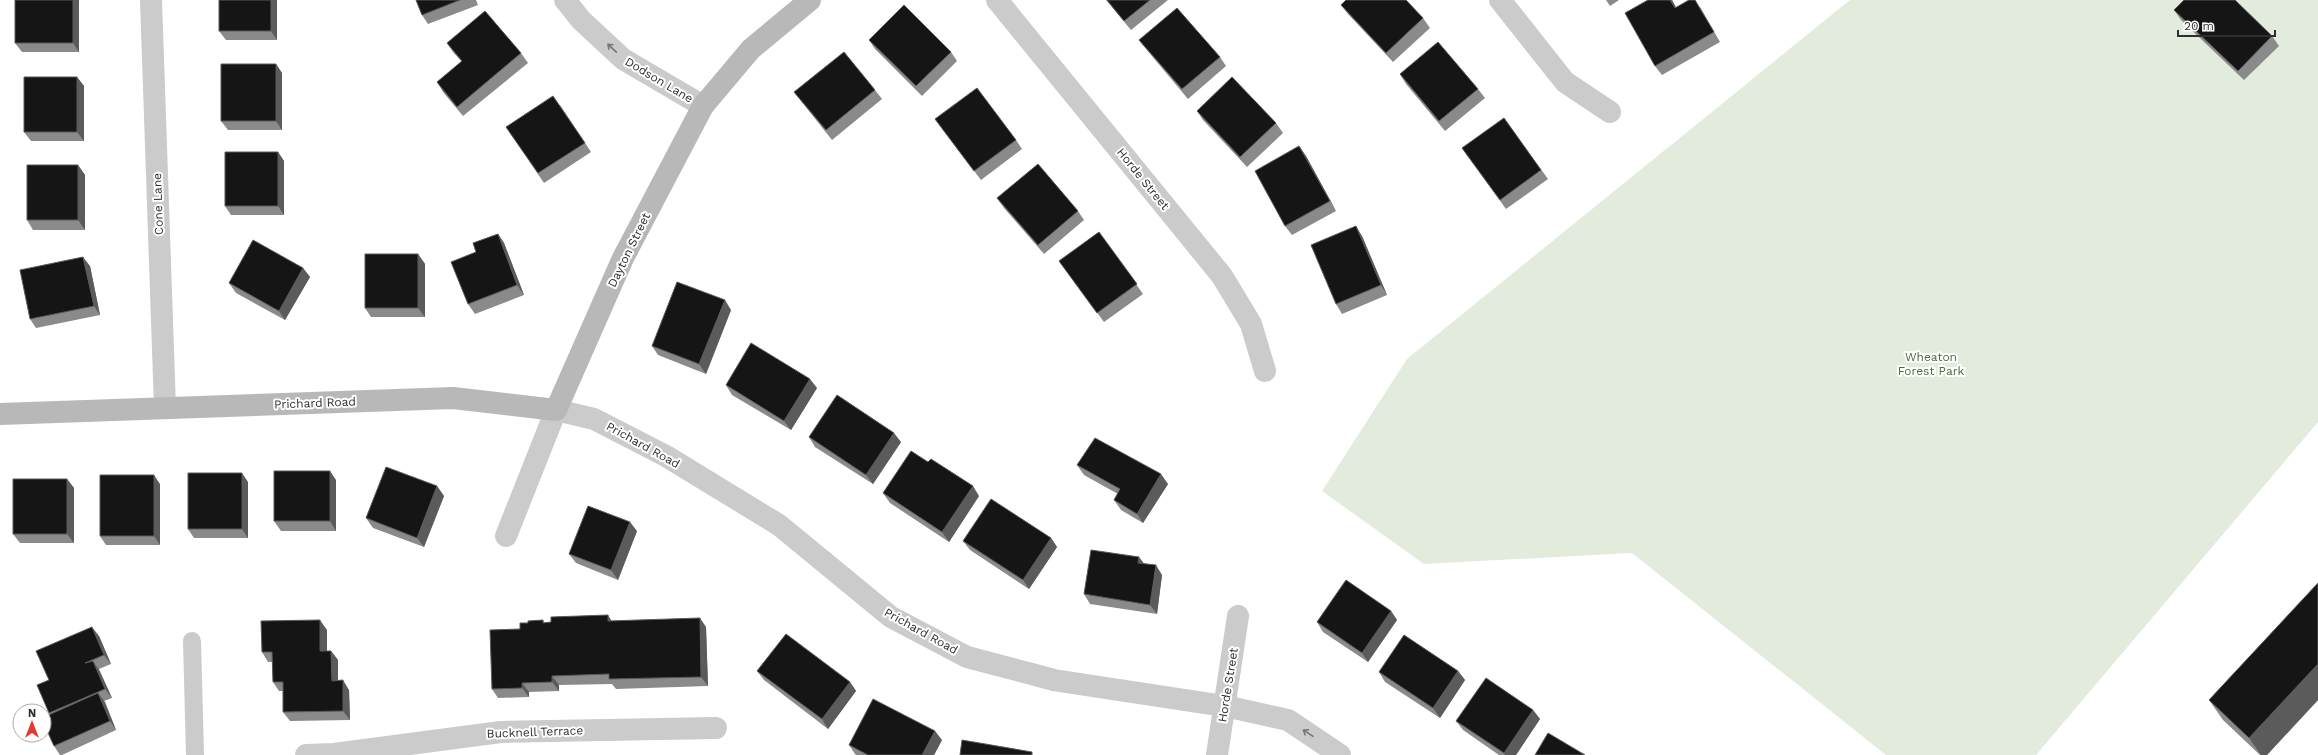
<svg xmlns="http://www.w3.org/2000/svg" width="2318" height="755" font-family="'Work Sans',sans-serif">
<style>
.green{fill:#e2ebdc}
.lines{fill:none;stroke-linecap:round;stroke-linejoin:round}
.lane{stroke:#cbcbcb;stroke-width:18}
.street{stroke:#cbcbcb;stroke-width:22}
.secondary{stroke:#b8b8b8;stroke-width:22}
.wall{fill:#8a8a8a}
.shaded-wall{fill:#5b5b5b}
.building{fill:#151515;stroke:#5b5b5b}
.oneway{stroke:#757575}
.labels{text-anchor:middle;stroke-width:4;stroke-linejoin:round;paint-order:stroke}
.street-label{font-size:12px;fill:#2e2e2e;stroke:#fff}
.park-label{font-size:12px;fill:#4b693c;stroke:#fff}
</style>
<rect width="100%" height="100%" fill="#fff"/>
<!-- green -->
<path class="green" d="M1850,0H2318V422L2036,755H1886L1632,553L1424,564L1322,491L1407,359Z"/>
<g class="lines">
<!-- lane -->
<path class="lane" d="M192,641L195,755"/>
<!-- street -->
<path class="street" d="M151,0L165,408
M565,0L581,20L623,59L703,106
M997,0L1222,276L1251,324L1265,371
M1500,0L1565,82L1610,112
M506,536L556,410L594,419L666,456L779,525L891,617L967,657L1054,680L1225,706L1288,720L1340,755
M306,755L334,754L501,732L716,728
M1217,755L1238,616"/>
<!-- secondary -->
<path class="secondary" d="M0,414L453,398L556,410L623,258L703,106L751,49L810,0"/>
</g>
<!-- wall -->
<path class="wall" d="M79,0V52H22L15,43Z
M277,0V40H226L219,31Z
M416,0H476L478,5L428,24L422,15Z
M1106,0H1168L1131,30Z
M1606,0H1619L1610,6Z
M1648,0H1672L1676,8L1700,7L1720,42L1662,75L1655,66Z
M1341,5L1423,18L1430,28L1393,62L1348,14Z
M2174,10L2272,36L2279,46L2244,80L2181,20Z
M869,40L951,52L957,61L922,96L875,49Z
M1139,40L1220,57L1226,66L1188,99L1146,49Z
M447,43L521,53L528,63L463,116L443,92L437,82L462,62L453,52Z
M276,64L282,73V130H228L221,121Z
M1400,74L1478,89L1485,98L1445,131L1406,84Z
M77,77L84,86V141H31L24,132Z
M875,90L882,99L832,140L801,101L794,92Z
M560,105L591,152L544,183L506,127Z
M1197,111L1276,123L1283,133L1247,167L1203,120Z
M1504,118L1548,179L1506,209L1462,148Z
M935,119L1016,140L1022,149L981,180Z
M1299,146L1306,156L1336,211L1292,235L1285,226Z
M278,152L284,161V215H231L225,206Z
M78,165L85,175V230H33L27,220Z
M997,198L1078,211L1084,220L1044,254L1004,208Z
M1099,232L1143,294L1104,322L1059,261Z
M498,234L504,243L524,295L475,314L468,304L476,252Z
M1362,236L1387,295L1342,314L1336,304Z
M418,254L425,264V317H371L365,308Z
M90,266L100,315L36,328L30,319Z
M303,268L310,277L285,320L236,293L229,283Z
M731,310L706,374L658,355L652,346Z
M726,385L817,388L791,430L732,395Z
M809,437L901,442L873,484L815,447Z
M1077,465L1168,484L1143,523L1121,510L1114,500L1118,494L1084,475Z
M67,479L74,488V543H20L13,534Z
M336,480V531H281L274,521Z
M248,482V538H194L188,529Z
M160,484V545H106L100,536Z
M437,486L444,496L424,547L373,528L366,518Z
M883,493L979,496L949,542L890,503Z
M637,531L618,580L576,563L569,554Z
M1051,538L1057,547L1029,589L970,550L963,541Z
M1162,575L1157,614L1090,604L1084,594Z
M2318,583V700L2267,755H2260L2223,720L2209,700Z
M1391,611L1397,620L1368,662L1323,632L1317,622Z
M608,615L611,621L706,627L708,686L616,689L612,684L559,685V691L529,692V697L498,698L492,689L520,629L543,620L545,623Z
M327,630V651H331L338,660V681L349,690L350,720L290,721L283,712V691H279L273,682L272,662H268L262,652Z
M99,636L111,664L99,669L112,698L104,701L116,730L62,755H60L54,746L50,715L49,713V680Z
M757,671L850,682L856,691L828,729L764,680Z
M1458,671L1465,680L1440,718L1385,682L1379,672Z
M1533,710L1540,719L1516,755H1499L1463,730L1456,721Z
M942,740L934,755H856L855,754L849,745Z"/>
<!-- shaded-wall -->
<path class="shaded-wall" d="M73,0H79V52L73,43Z
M271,0H277V40L271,31Z
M1670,0H1672L1682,18L1675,8Z
M276,64L282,73V130L276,121Z
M77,77L84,86V141L77,132Z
M1299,146L1306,156L1336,211L1330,201Z
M278,152L284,161V215L278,206Z
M78,165L85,175V230L78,220Z
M1356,226L1362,236L1387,295L1381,285Z
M498,234L504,243L524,295L517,285Z
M418,254L425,264V317L418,308Z
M83,257L90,266L100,315L94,306Z
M303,268L310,277L285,320L279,311Z
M725,300L731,310L706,374L699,364Z
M810,379L817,388L791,430L784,421Z
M894,433L901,442L873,484L866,475Z
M330,471L336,480V531L330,521Z
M242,473L248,482V538L242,529Z
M1161,474L1168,484L1143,523L1137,514Z
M154,475L160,484V545L154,536Z
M67,479L74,488V543L67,534Z
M437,486L444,496L424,547L417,538Z
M973,486L979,496L949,542L942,532Z
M630,522L637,531L618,580L611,570Z
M1051,538L1057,547L1029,589L1023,580Z
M1139,557L1146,566L1138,563Z
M1156,565L1162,575L1157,614L1150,605Z
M1391,611L1397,620L1368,662L1362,653Z
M608,615L614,625L608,621Z
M700,618L706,627L708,686L701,677Z
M320,620L327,630V660L320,651Z
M92,627L99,636L111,664L104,655Z
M331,651L338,660V690L332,681Z
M93,661L99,670L112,698L105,689Z
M2318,664V700L2267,755H2261L2249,738Z
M1458,671L1465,680L1440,718L1433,708Z
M552,676L559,685V691L552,682Z
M343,680L349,690L350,720L343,711Z
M850,682L856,691L828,729L822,719Z
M522,683L529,692V697L522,688Z
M98,693L105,702L116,730L110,721Z
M1533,710L1540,719L1516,755H1505L1504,753Z
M935,731L942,740L934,755H922Z"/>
<!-- building -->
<path class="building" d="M15,0H73V43H15Z
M219,0H271V31H219Z
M416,0H460L422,15Z
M1107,0H1150L1124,21Z
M1346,0H1406L1423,18L1386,53L1341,5Z
M1648,0H1670L1675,8L1689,0H1695L1714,32L1655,66L1625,13Z
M2184,0H2235L2272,36L2238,71L2174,10Z
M904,5L951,52L916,86L869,40Z
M1177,8L1220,57L1182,89L1139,40Z
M485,11L521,53L457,107L437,82L462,61L447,43Z
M1438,42L1478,89L1439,121L1400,74Z
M844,52L875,90L826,130L794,92Z
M221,64H276V121H221Z
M24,77H77V132H24Z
M1232,77L1276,123L1240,157L1197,111Z
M977,88L1016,140L974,171L935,119Z
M553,96L585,143L538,173L506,127Z
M1504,118L1541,170L1500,200L1462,148Z
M1299,146L1330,201L1285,226L1255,171Z
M225,152H278V206H225Z
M1038,164L1078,211L1038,245L997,198Z
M27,165H78V220H27Z
M1356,226L1381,285L1336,304L1311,245Z
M1099,232L1137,284L1097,313L1059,261Z
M498,234L517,285L468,304L451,262L476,252L473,243Z
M253,240L303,268L279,311L229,283Z
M365,254H418V308H365Z
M83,257L94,306L30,319L20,270Z
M677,282L725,300L699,364L652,346Z
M751,343L810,379L784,421L726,385Z
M837,395L894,433L866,475L809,437Z
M1095,438L1161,474L1137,514L1114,500L1120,489L1077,465Z
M911,451L928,462L931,459L973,486L942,532L883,493Z
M386,467L437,486L417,538L366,518Z
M274,471H330V521H274Z
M188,473H242V529H188Z
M100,475H154V536H100Z
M13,479H67V534H13Z
M991,499L1051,538L1023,580L963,541Z
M588,506L630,522L611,570L569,554Z
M1091,550L1139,557L1138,563L1156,565L1150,605L1084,594Z
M1346,580L1391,611L1362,653L1317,622Z
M2318,583V664L2249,738L2209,700Z
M608,615V621L700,618L701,677L609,679V674L552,676V682L522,683V688L492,689L490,630L520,629V623H528V621L543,620V623L551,622V617Z
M320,620V651H331L332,681L343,680V711L283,712V682H273L272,652H262L261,621Z
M92,627L104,655L85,663L93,661L105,689L49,713L37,685L49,680L36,651Z
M786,634L850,682L822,719L757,671Z
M1404,635L1458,671L1433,708L1379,672Z
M1486,678L1533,710L1504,753L1456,721Z
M98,693L110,721L54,746L44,724V717Z
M873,699L935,731L922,755H868L849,745Z
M1548,733L1585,755H1535Z
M962,740L1032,752V755H960Z"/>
<!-- one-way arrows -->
<defs><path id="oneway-shaft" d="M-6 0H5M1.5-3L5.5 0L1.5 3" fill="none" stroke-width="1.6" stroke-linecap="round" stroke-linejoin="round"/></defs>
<g class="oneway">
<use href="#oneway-shaft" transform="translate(612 48) rotate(-137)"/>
<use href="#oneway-shaft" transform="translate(1308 733) rotate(-146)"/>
</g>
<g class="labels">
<!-- street labels -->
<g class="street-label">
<text transform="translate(659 80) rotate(31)" y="4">Dodson Lane</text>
<text transform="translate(1143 179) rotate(51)" y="4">Horde Street</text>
<text transform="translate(158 204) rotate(-92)" y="4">Cone Lane</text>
<text transform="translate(629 250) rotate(-64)" y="4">Dayton Street</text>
<text transform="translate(315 403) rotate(-2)" y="4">Prichard Road</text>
<text transform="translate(643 445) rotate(29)" y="4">Prichard Road</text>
<text transform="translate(921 631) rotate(29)" y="4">Prichard Road</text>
<text transform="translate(1228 685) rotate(-81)" y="4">Horde Street</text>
<text transform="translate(535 732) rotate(-2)" y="4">Bucknell Terrace</text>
</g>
<!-- park labels -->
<g class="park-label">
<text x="1931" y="361">Wheaton<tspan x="1931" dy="14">Forest Park</tspan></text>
</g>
</g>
<!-- north arrow -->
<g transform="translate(32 723)"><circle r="19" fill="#ffffff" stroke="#ababab"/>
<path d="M0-3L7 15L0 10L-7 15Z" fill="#e33b32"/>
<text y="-6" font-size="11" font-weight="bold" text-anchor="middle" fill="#2e2e2e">N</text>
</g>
<!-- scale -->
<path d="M2178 30v6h97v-6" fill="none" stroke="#2e2e2e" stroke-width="2"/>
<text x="2184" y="30" font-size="12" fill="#2e2e2e" stroke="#ffffff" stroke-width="3" paint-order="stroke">20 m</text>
</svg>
